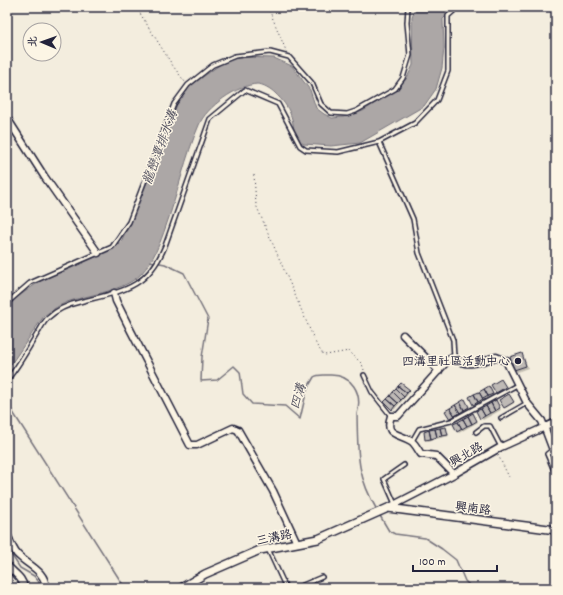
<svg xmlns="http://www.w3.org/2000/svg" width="563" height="595" font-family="Dekko,'LXGW WenKai TC',sans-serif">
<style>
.water{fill:#aca7a6;stroke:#75727b}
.shadow{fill:#0003}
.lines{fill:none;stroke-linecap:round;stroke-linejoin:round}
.stream{stroke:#75727b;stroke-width:1.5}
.building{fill:#bfbab6;stroke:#22223b}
.service-casing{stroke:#22223b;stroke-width:6}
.minor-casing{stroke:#22223b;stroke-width:9}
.tertiary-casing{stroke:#22223b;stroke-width:10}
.path{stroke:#22223b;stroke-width:1;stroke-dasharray:1 3;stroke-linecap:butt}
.service{stroke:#fcf5e5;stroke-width:3}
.minor{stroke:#fcf5e5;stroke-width:6}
.tertiary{stroke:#fcf5e5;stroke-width:7}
.poi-dot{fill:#22223b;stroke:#fcf5e5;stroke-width:1.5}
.labels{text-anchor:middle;stroke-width:3;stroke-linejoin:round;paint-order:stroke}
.poi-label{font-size:12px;fill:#22223b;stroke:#fcf5e5;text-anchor:end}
.street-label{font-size:12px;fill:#22223b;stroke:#fcf5e5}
.water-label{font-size:13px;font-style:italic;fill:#525160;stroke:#fcf5e5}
</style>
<rect width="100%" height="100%" fill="#f3edde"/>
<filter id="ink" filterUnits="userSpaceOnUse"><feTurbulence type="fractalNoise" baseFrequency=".025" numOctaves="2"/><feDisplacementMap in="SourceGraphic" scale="8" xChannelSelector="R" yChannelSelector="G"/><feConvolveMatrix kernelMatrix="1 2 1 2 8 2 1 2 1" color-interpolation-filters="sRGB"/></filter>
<g filter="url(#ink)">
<!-- water -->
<path class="water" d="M415,7H455L443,19L444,48L442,68L436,89L424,106L360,143L331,146L304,144L295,139C293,118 291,108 275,93C271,89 263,84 257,84C238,85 206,107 199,125C185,157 178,193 166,226C160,243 154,260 141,274C124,291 92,294 70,301C61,304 52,310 44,316L7,370V309L16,298L46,277L67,270L100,255L121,242L163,145L178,101L186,89L225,61L240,57L274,58L292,66L310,90L316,108L324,114L332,118L343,117L363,111L398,88L407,78L413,65L412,18Z"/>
<!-- shadow -->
<path class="shadow" d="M522,354L528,368L517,372L515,369Z
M502,382L506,389L498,394L497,392Z
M401,384L410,392L394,410L386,402Z
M490,389L494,395L475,406L474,404Z
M510,396L514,403L506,408L504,407Z
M466,402L470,409L452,419L451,418Z
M496,402L501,410L483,420L481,418Z
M474,416L478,422L459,433L458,431Z
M445,428L449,436L428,441L426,439Z"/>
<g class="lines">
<!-- stream -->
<path class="stream" d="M150,261L165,264L184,273L208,319L202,357L201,381L217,380L234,366L240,372L243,394L252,404L285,406L300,419L307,389L314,377C318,374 324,375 329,375C352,374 363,393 357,414C358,454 356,474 377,510
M7,403L125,588
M379,514L389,531L395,534L425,538L442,549L456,560L465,581L472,588
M7,548L20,568L34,576L39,582V588"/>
</g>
<!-- building -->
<path class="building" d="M522,353L526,366L514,370L510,357Z
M501,379L506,387L496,393L491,385Z
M401,383L410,390L407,393L398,386Z
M398,386L407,393L404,397L396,389Z
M489,386L493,394L488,396L484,389Z
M396,389L404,397L401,400L393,392Z
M484,389L488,396L483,399L479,392Z
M393,392L401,400L398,403L390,396Z
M479,392L483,399L478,402L474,394Z
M474,394L478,402L473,405L469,397Z
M509,394L514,402L504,408L499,400Z
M390,396L398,403L395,406L387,399Z
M387,399L395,406L392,410L384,402Z
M465,399L469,407L464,410L460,402Z
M496,400L500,408L495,411L491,403Z
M460,402L464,410L460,413L455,405Z
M491,403L495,411L490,413L486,406Z
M455,405L460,413L455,416L450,408Z
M486,406L490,413L485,416L481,409Z
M450,408L455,416L450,419L445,411Z
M481,409L485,416L480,419L476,411Z
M473,413L477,421L472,424L468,416Z
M468,416L472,424L467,426L463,419Z
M463,419L467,426L462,429L458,422Z
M458,422L462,429L457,432L453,424Z
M446,427L448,435L442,436L440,428Z
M440,428L442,436L437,437L435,429Z
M435,429L437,437L431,439L429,430Z
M429,430L431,439L425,440L424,432Z"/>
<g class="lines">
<defs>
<path id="service" d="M379,142L413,219L419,253L453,340L454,357
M7,303L30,283L112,247L129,222L174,104L188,85L213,65L235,56L270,52L289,57L312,83L321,104L331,113L347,114L356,111L395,89L403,78L410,55L407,23L408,7
M364,375L372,392L391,416
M7,380C19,366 28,349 37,334C41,329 43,322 48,318C58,308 70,304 83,301C123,291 148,288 165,246L210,119L245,90L278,104L300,146L306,150L338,152L379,142L415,123L437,100L448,71V16L456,9L465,7
M501,418L527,403
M476,432L484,426H490L501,447
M412,441L419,429L451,421L517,385
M552,450L547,454L556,475
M395,504L384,479L404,465
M268,549L286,588
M296,588L322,577"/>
<path id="minor" d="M556,7V8
M7,118L44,176L98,253
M114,293L116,301L131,331L190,445H197L233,428L238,430L273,491L297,543
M403,335L439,371
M454,474L436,456L421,454C418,450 415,443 411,441C398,433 384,436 391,416H398L448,360L454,357C466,369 482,361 496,357L506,361L527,403L542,421L556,458
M388,508L454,474L501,447L556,422
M7,534C10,541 12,548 17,554C28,566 45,570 46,588
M7,565C13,573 23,577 24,588"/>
<path id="tertiary" d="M181,588L205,574L260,550L318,539L388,508L556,530"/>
</defs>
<!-- service casing -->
<use href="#service" class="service-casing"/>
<!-- minor casing -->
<use href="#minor" class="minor-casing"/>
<!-- tertiary casing -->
<use href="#tertiary" class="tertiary-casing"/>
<!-- path -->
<path class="path" d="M136,7L173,66L185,82
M268,7L287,53
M254,175L256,205L317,346L323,354L326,355L349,351L362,364L364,370
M498,455L509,477"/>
<!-- service -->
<use href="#service" class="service"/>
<!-- minor -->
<use href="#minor" class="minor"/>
<!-- tertiary -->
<use href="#tertiary" class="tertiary"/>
</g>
</g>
<!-- markers -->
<circle class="poi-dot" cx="518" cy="361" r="4"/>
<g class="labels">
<!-- poi labels -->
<g class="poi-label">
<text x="510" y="365">四溝里社區活動中心</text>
</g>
<!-- street labels -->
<g class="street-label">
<text transform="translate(466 454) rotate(-30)" y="4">興北路</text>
<text transform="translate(473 508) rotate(7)" y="4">興南路</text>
<text transform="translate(274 537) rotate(-12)" y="4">三溝路</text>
</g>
<!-- water labels -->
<g class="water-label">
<text transform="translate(159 147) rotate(-70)" y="5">龍巒潭排水溝</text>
<text transform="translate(297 396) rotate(-73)" y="5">四溝</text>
</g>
</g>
<!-- margin -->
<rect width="563" height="595" fill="none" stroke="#fcf5e5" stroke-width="24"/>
<rect x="12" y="12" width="539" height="571" fill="none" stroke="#22223b" stroke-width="1.5" filter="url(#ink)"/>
<!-- north arrow -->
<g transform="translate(42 42) rotate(272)"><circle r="19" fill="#fcf5e5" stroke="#a5a1a1"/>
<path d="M0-3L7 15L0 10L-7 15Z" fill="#22223b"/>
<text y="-6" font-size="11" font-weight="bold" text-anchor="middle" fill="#22223b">北</text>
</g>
<!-- scale -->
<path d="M413 565v6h84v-6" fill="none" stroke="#22223b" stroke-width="2"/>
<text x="419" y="565" font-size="12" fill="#22223b" stroke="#fcf5e5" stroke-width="3" paint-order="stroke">100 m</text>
</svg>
